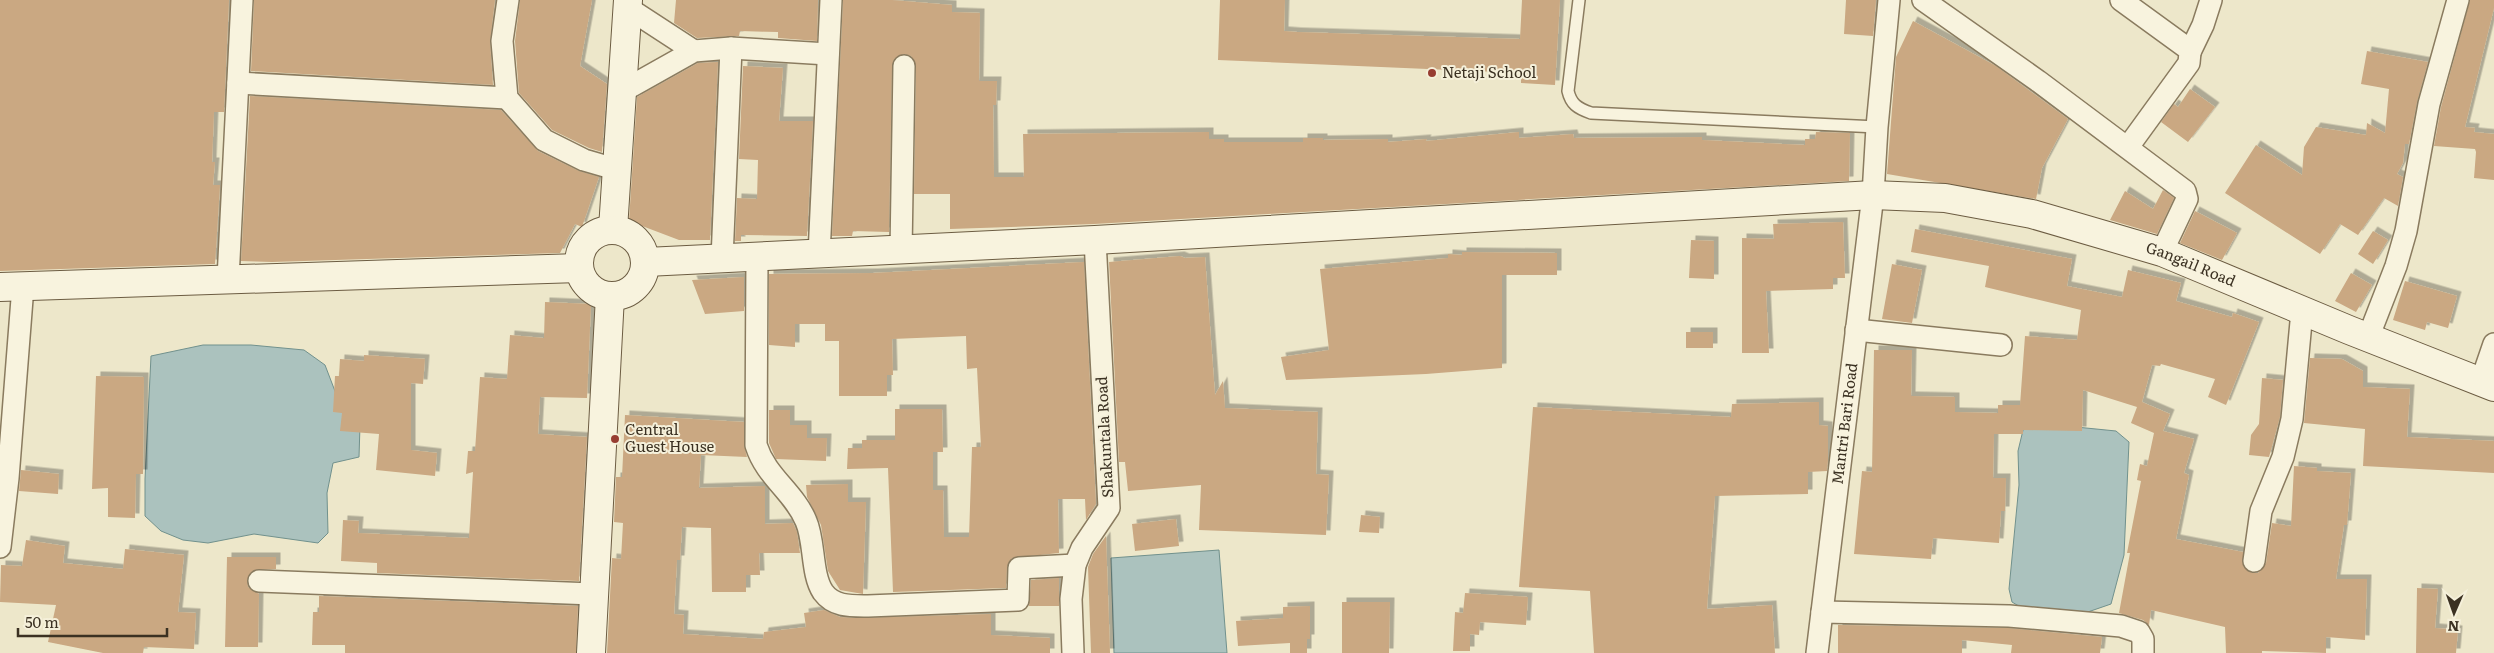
<svg xmlns="http://www.w3.org/2000/svg" width="2494" height="653" font-family="Literata,serif">
<style>
.water{fill:#abc2be;stroke:#71918d}
.building{fill:#caa882;filter:url(#shadow)}
.lines{fill:none;stroke-linecap:round;stroke-linejoin:round}
.lane-casing{stroke:#8a7b5f;stroke-width:14}
.street-casing{stroke:#8a7b5f;stroke-width:24}
.secondary-casing{stroke:#6c5c42;stroke-width:30}
.lane{stroke:#f8f3de;stroke-width:11}
.street{stroke:#f8f3de;stroke-width:21}
.secondary{stroke:#f8f3de;stroke-width:28}
.poi-dot{fill:#973d31;stroke:#f5f0da;stroke-width:2}
.labels{text-anchor:middle;stroke-width:4;stroke-linejoin:round;paint-order:stroke}
.poi-label{font-size:15px;fill:#3b3122;stroke:#f5f0da;text-anchor:start}
.street-label{font-size:15px;fill:#3b3122;stroke:#f5f0da}
</style>
<defs>
<filter id="shadow"><feDropShadow dx="4.5" dy="-4.5" stdDeviation="0" flood-color="#0004"/></filter>
</defs>
<rect width="100%" height="100%" fill="#ede7ca"/>
<!-- water -->
<path class="water" d="M203,345H251L304,350L325,365L338,399L360,425L359,457L333,463L327,493L328,533L318,543L254,534L208,543L183,540L161,531L145,516V479L151,356Z
M2024,426L2076,427L2116,431L2129,442L2124,555L2111,604L2082,614L2022,608L2012,602L2009,589L2019,485L2018,451Z
M1219,550L1227,653H1114L1111,558Z"/>
<!-- building -->
<path class="building" d="M0,0H229L224,112H214L212,162H215L213,185H220L215,264L0,271Z
M254,0H495L490,42L493,85L251,71Z
M520,0H592L580,66L607,84L602,152L589,148L552,130L519,93L515,41Z
M676,0H818L817,41L778,38V32L740,31L739,36L697,38L674,23Z
M843,0H892L952,5V12L980,13L979,81H997L996,105H993L994,177H1024L1023,134L1209,132V139H1224V142H1303V138H1323V140L1388,139V142L1427,139L1426,141L1519,132V138L1573,134L1574,138L1702,137V140L1805,145V139H1815L1816,132L1850,133L1849,181L1094,224L950,229V194H914L916,66L911,56L904,54L894,59L892,66L889,232L853,231L852,236H832Z
M1220,0H1285L1284,31L1297,32L1520,39L1522,0H1560L1555,85L1521,83V73L1218,60Z
M1846,0H1876L1873,36L1844,34Z
M2470,0H2494V8L2465,127L2475,128L2474,132L2494,134V180L2474,178L2476,152L2475,149L2434,146L2441,107Z
M1913,21L1996,66L2068,119L2042,168L2036,199L1887,174L1896,57Z
M2367,51L2428,62L2417,102L2409,144H2405L2403,163L2397,174L2403,177L2398,206L2384,198L2358,235L2340,224L2320,254L2225,193L2256,145L2302,175L2304,147L2316,127L2366,135L2367,123L2385,133L2389,89L2361,84Z
M718,62L710,240H679L629,221L637,97L698,63Z
M743,66L783,68L779,121H813L807,236L741,235V241H735L737,198L757,199L758,160L739,159Z
M2190,89L2215,107L2188,142L2161,122L2174,104L2178,107Z
M250,96L501,110L538,151L579,171L599,177L582,227L575,224L560,253L272,262L241,261Z
M2163,190L2174,198L2157,234L2110,220L2125,191L2153,209Z
M2195,211L2237,233L2222,260L2180,243Z
M1843,222L1845,278H1833V289L1766,291L1769,353H1742V238L1774,239L1773,224Z
M1915,229L2072,259L2067,286L2122,297L2128,270L2181,283L2176,301L2232,317L2233,313L2259,322L2226,405L2208,397L2215,379L2161,364L2160,366L2152,365L2142,402L2170,414L2163,431L2194,439L2184,473L2189,475L2176,539L2243,552V566L2252,573H2258L2266,563L2272,523L2291,526L2294,466L2317,468V471L2351,473L2347,525H2344L2336,579H2367L2365,640L2326,637V653L2262,651V653H2226L2225,627L2151,610L2149,625L2143,620L2119,613L2130,553H2127L2141,481L2137,480L2140,464L2147,466L2154,433L2131,423L2137,407L2083,390L2082,431L2023,430V434H1994L1993,478H2006L2005,511H2001L1999,543L1933,538L1931,559L1854,554L1862,471L1872,472L1874,350H1912L1911,396L1955,397V412L1998,413V405H2020L2025,336L2077,340L2081,310L1985,287L1989,266L1911,252Z
M2373,231L2388,240L2373,264L2358,254Z
M1691,240L1714,241V279L1689,278Z
M1462,252L1557,253V275H1502V368L1426,374L1286,380L1281,357L1329,350L1320,269L1448,258V254L1462,255Z
M1180,256L1185,258L1205,257L1215,395L1223,381L1225,408L1318,412L1316,474L1329,475L1326,535L1199,530L1201,485L1128,491L1125,462H1119L1109,262Z
M1084,262L1096,504L1086,520L1085,499H1058L1059,553L1012,558L1007,567L1006,588L893,592L888,468L847,469L848,448H862V440H895V409H942L943,452H933V490H943L944,537H969L972,447H981L977,368L967,369L966,336L892,339L893,375H887V396H839V341H825V324H795V347L769,345V274L873,273Z
M1892,264L1922,270L1912,323L1882,319Z
M2351,273L2372,285L2356,312L2335,301Z
M744,277V311L705,314L692,280Z
M2405,281L2457,296L2448,328L2427,322L2425,330L2393,320Z
M545,302L591,304L587,398L540,397L538,434L587,437L579,581L377,573V563L341,561L343,520L359,521L358,533L469,538L473,472L466,474L468,451H475L480,377L507,379L510,335L544,338Z
M1686,332H1713V348H1686Z
M364,355L425,359L423,384L411,383V450L437,453L435,476L376,470L379,434L340,431L342,413L333,412L335,376H339L340,359L364,361Z
M2310,358L2342,359L2363,371V387L2410,389L2407,437L2494,441V473L2363,466L2365,429L2304,423Z
M96,376L144,377L143,474H136L135,518L108,517V488L92,489Z
M2262,378L2283,380L2280,417L2269,457L2249,455L2251,435L2259,424Z
M1819,402V425L1828,426V460L1827,471L1808,472V494L1715,496L1707,609L1772,605L1775,653H1594L1590,591L1519,587L1533,407L1731,417L1732,404Z
M769,410H790V425H807V438H827L826,461L776,459L769,443Z
M625,415L744,422V445L747,457L701,455L699,488L765,486V524L793,523L797,532L800,553H759L760,575H746V592H712L711,528L682,527L680,560H677L674,614L684,615L683,634L763,639L764,632L806,627L804,613L824,610L840,617L855,618L991,614V635L1050,638V653H607L612,558L621,559L623,523L614,522L616,477H622Z
M21,470L59,474L58,494L19,491Z
M848,484V502H866L863,594L840,590L828,571L821,525L807,497L806,485Z
M1361,515L1380,517L1379,533L1359,532Z
M1176,519L1179,546L1135,551L1132,524Z
M1106,536L1110,653H1091L1088,567L1093,554Z
M26,540L65,546L63,563L123,569L125,549L184,555L178,612L196,613L194,649L144,647L143,653H103L48,642L56,605L0,602L1,565L22,566Z
M227,557H276V569L254,570L247,580L248,587L259,594L258,647H225Z
M1059,578V606H1029L1031,580Z
M2417,588L2438,589L2435,628L2458,630L2456,653H2416Z
M1465,593L1528,597L1526,625L1480,622L1479,635L1470,634V651H1453L1455,612L1463,613Z
M319,596L578,606L576,653H345V645H312L313,612H319Z
M1342,602H1390L1389,653H1342Z
M1310,606V639H1307V653H1290V643L1238,646L1236,621L1283,618V607Z
M1838,625L2008,628L2102,637L2100,653H2011L2012,645L1962,640V653H1838Z"/>
<g class="lines">
<defs>
<path id="lane" d="M1579,0L1568,91C1571,104 1577,108 1591,113L1877,127"/>
<g id="street">
<path d="M508,0L502,41L507,98L544,140L584,160L615,169"/>
<path d="M1923,0L2038,81L2185,191L2187,199L2162,252"/>
<path d="M2121,0L2187,48L2190,52L2189,63L2128,147"/>
<path d="M628,8L694,51"/>
<path d="M2190,52L2203,25L2211,0"/>
<path d="M238,83L507,98"/>
<path d="M621,92L694,51L731,48L828,54"/>
<path d="M901,251L904,66"/>
<path d="M819,255L831,0"/>
<path d="M757,257L756,445C766,477 794,492 806,521C815,541 811,574 823,592C834,607 851,606 868,606L1018,600L1019,568L1075,565"/>
<path d="M722,259L731,48"/>
<path d="M228,279L242,0"/>
<path d="M1856,330L2001,345"/>
<path d="M2368,338L2396,266L2406,231L2429,104L2458,0"/>
<path d="M2481,382L2494,344"/>
<path d="M0,547L8,478L23,286"/>
<path d="M2254,561L2261,511L2283,457L2292,419L2302,311"/>
<path d="M259,581L593,594"/>
<path d="M1822,612L2009,616L2121,626L2139,632L2143,639V653"/>
<path d="M1073,653L1071,599L1075,565L1082,548L1109,508L1095,240"/>
<path id="s1" d="M1817,653L1873,195L1877,127L1889,0"/>
</g>
<g id="secondary">
<path d="M613,229L628,0"/>
<circle cx="612" cy="263" r="33"/>
<path id="s2" d="M646,262L1095,240L1873,195L1945,198L2032,214L2162,252L2349,330L2494,387"/>
<path d="M0,287L579,268"/>
<path d="M591,653L610,296"/>
</g>
</defs>
<!-- lane casing -->
<use href="#lane" class="lane-casing"/>
<!-- street casing -->
<use href="#street" class="street-casing"/>
<!-- secondary casing -->
<use href="#secondary" class="secondary-casing"/>
<!-- lane -->
<use href="#lane" class="lane"/>
<!-- street -->
<use href="#street" class="street"/>
<!-- secondary -->
<use href="#secondary" class="secondary"/>
</g>
<!-- markers -->
<g class="poi-dot">
<circle cx="1432" cy="73" r="5"/>
<circle cx="615" cy="439" r="5"/>
</g>
<g class="labels">
<!-- poi labels -->
<g class="poi-label">
<text x="1442" y="78">Netaji School</text>
<text x="625" y="435">Central<tspan x="625" dy="17">Guest House</tspan></text>
</g>
<!-- street labels -->
<g class="street-label">
<text dy="5" stroke="none"><textPath href="#s2" startOffset="1556">Gangail Road</textPath></text>
<text dy="5" stroke="none"><textPath href="#s1" startOffset="231">Mantri Bari Road</textPath></text>
<text transform="translate(1105 437) rotate(-93)" y="5">Shakuntala Road</text>
</g>
</g>
<!-- north arrow -->
<g transform="translate(2454 613) rotate(182)" stroke="#f5f0da" stroke-width="4" paint-order="stroke">
<path d="M0-4L9 19L0 12L-9 19Z" fill="#3b3122"/>
<text y="-8" font-size="14" font-weight="bold" text-anchor="middle" fill="#3b3122">N</text>
</g>
<!-- scale -->
<path d="M18 628v8h149v-8" fill="none" stroke="#3b3122" stroke-width="2.5"/>
<text x="25" y="628" font-size="15" fill="#3b3122" stroke="#f5f0da" stroke-width="4" paint-order="stroke">50 m</text>
</svg>
